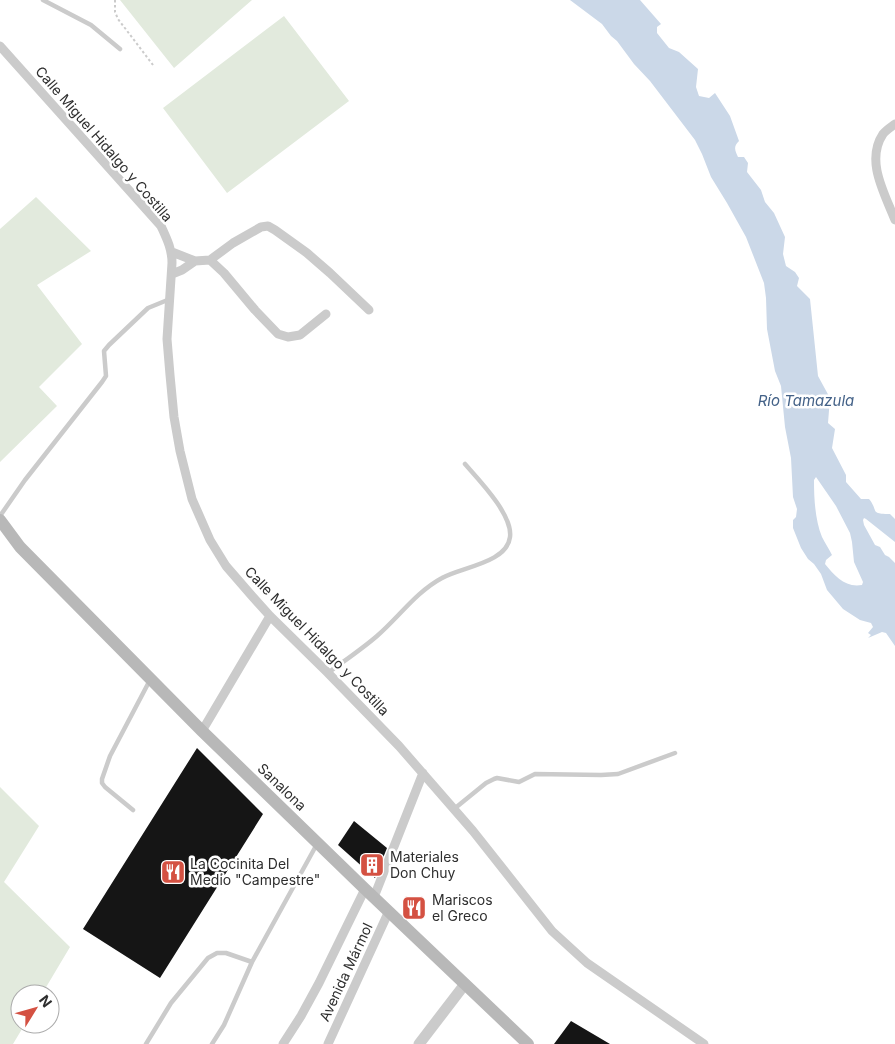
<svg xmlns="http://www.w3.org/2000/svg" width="895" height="1044" font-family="Inter,sans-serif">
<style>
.green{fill:#e2eadd}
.water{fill:#cbd8e8;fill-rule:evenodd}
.building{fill:#151515}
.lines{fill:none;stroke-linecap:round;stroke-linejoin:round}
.path{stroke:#cbcbcb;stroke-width:2;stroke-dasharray:2.5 2.5;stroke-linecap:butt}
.service{stroke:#cbcbcb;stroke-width:4.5}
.minor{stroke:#cbcbcb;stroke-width:9}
.tertiary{stroke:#cbcbcb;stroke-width:11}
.secondary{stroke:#b8b8b8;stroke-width:12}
.labels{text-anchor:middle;stroke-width:5;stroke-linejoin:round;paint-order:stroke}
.street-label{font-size:14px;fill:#2e2e2e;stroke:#fff}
.poi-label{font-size:14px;fill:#2e2e2e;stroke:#fff;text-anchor:start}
.water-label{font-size:15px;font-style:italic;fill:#446288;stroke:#fff}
</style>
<rect width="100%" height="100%" fill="#fff"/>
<!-- green -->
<path class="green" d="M120,0H252L174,68Z
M284,16L349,101L227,193L163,108Z
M36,197L91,251L37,285L82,344L39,387L57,406L0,462V229Z
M0,787L39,826L4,882L70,947L42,994H20V1024H25L13,1044H0Z"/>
<!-- water -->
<path class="water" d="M570,0H640L661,24L657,27V33L669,48L679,52L698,69L696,87L699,96L709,98L715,93L730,116L739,141C733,147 735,150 738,157H744L748,163L747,172L761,190L765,202L774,213L785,237L783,254L786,266L795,272L799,278L797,286L810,299L818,376L830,398L828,423L835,429L832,448L846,475V482L861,499H869C879,511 869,514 890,514L895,519V542L866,519L864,518L863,520L864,525L875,545L880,547L885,555L889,557L895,563V646L886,633L882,632L868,638L871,635L868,633L873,627L871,623L860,620L843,609L827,590L821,574L814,564L808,559L801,548L793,528V520L796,517L797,509L793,497L791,458L785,427L781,386L775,371L767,329L766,298L764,283L746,237L727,203L711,177L702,154L695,140L650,81L634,64L617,41L611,36L602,24ZM816,477L836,506L850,533L852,542L854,562L863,582L862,585C845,588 835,576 825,564L826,560L832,555C829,549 825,543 822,537C815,520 814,498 814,480Z"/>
<!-- building -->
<path class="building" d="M197,748L263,814L160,978L83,929Z
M354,821L387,848L375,878L338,845Z
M571,1021L610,1044H554Z"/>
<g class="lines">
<!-- path -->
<path class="path" d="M115,0V12L118,19L153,65"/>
<!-- service -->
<path class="service" d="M43,0L91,25L120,49
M0,516L25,480L102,382L106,376L104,351L109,345L148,308L170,299
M328,673C344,661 362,649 377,636C399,617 416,592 442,578C461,567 507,563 510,537C513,515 479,480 465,464
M454,809L486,783L494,779L497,778L519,782L535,774L601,775L618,774L675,753
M133,810L105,787L102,783V779L110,756L150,680
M146,1044L171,1003L208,958L217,953H226L252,962
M212,1044L224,1025L252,962L317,844"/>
<!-- minor -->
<path class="minor" d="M0,46L161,226C167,239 172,249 172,263L167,339L170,375L174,417L180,451L192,499L210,540L226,566L252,596L270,616L328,673L399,746L473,831L552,931L587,963L704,1044
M895,124C891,127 886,130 883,134C865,161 885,194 895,220
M172,252L195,261L210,260L224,273L255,310L278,334L288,337L300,335L326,314
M210,260L233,243L261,227L268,226L275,230L307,253L330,273L369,310
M172,274L182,270L195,261
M202,731L270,616
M374,897L423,773
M283,1044L301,1016L319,983L365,889
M328,1044L389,911"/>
<!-- tertiary -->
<path class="tertiary" d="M419,1044L465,984"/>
<!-- secondary -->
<path class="secondary" d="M0,520L20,547L202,731L365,889L528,1044"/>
</g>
<!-- icons -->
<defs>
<symbol id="building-square" viewBox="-11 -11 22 22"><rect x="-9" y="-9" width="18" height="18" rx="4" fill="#d45142" stroke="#fff"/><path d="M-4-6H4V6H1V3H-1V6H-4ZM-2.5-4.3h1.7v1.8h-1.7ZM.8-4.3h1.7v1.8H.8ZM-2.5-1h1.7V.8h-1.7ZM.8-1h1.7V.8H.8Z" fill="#fff"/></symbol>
<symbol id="restaurant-square" viewBox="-11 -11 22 22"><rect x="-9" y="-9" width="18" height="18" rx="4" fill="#d45142" stroke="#fff"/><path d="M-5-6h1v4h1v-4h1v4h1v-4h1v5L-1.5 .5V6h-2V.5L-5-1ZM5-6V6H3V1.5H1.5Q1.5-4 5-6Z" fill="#fff"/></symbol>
</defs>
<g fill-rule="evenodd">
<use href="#building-square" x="358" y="851" width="28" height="28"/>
<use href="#restaurant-square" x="159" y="858" width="28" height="28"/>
<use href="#restaurant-square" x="400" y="894" width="28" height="28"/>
</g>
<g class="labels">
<!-- street labels -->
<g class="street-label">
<text transform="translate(104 144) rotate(49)" y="5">Calle Miguel Hidalgo y Costilla</text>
<text transform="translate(317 641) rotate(46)" y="5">Calle Miguel Hidalgo y Costilla</text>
<text transform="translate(282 787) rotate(44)" y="5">Sanalona</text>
<text transform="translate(346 972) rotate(-65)" y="5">Avenida Mármol</text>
</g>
<!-- poi labels -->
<g class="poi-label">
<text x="390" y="862">Materiales<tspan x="390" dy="16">Don Chuy</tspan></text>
<text x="190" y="869">La Cocinita Del<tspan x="190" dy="16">Medio "Campestre"</tspan></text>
<text x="432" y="905">Mariscos<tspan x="432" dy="16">el Greco</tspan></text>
</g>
<!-- water labels -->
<g class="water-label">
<text x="806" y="406">Río Tamazula</text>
</g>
</g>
<!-- north arrow -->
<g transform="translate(35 1009) rotate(53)"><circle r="24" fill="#ffffff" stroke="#ababab"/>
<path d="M0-4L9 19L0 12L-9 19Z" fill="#d45142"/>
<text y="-8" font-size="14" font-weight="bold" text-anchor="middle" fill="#2e2e2e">N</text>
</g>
</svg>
